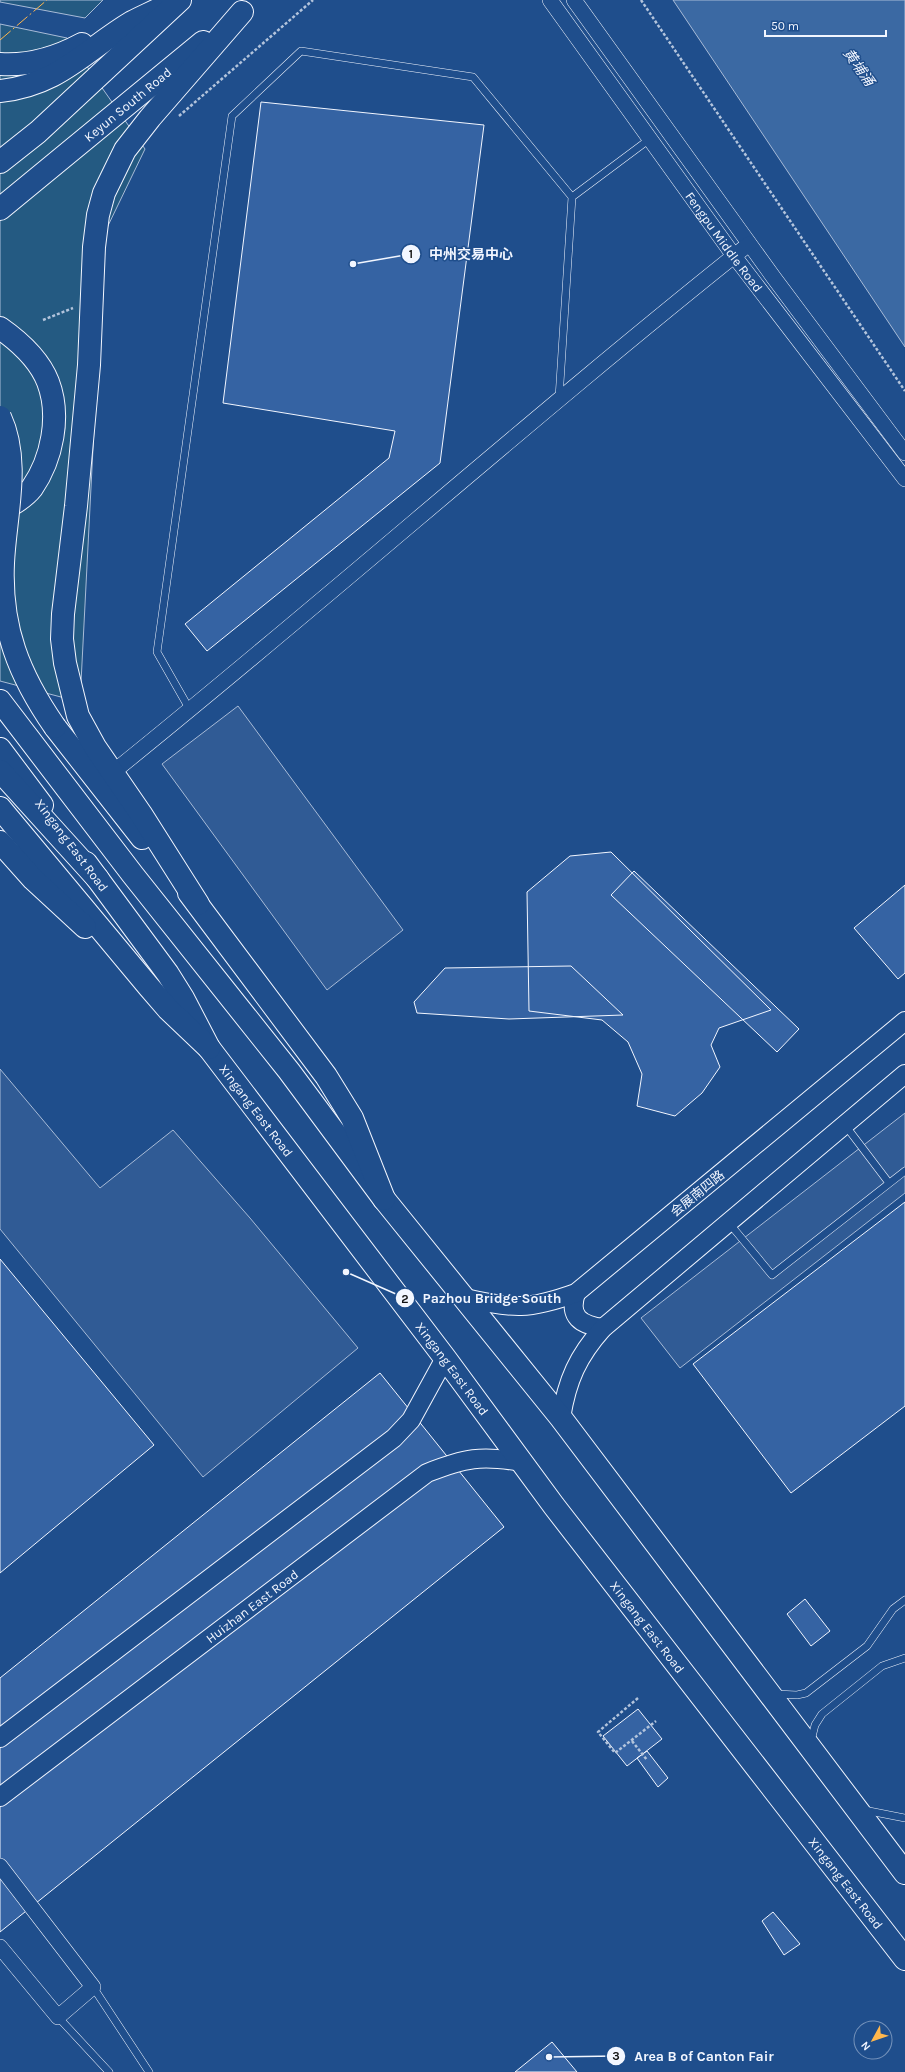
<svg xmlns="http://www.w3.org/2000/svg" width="905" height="2072" font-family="Karla,'Noto Sans SC',sans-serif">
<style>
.green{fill:#245a82;stroke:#a8bbd7}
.parking{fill:#305b95;stroke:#a8bbd7}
.water{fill:#3b69a3;stroke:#a8bbd7}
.building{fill:#3563a3;stroke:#f2f6ff}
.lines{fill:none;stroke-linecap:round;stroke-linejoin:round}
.service-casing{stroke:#f2f6ff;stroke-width:8}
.minor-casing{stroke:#f2f6ff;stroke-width:16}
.tertiary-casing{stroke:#f2f6ff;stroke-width:20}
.primary-casing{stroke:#f2f6ff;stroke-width:24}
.trunk-casing{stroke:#f2f6ff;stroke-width:24}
.path{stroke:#b3c4dc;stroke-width:2.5;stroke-dasharray:3 2;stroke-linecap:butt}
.service{stroke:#1f4e8c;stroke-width:7}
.minor{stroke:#1f4e8c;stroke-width:15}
.tertiary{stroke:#1f4e8c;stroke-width:18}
.primary{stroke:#1f4e8c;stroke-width:22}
.trunk{stroke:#1f4e8c;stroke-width:22}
.trunk-bridge-casing{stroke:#f2f6ff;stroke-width:24;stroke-linecap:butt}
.trunk-bridge{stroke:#1f4e8c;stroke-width:22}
.power{stroke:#ffb74d;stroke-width:1;stroke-dasharray:14 3 2 3;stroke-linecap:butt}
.labels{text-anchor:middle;stroke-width:3;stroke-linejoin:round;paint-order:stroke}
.street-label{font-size:13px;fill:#f2f6ff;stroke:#1f4e8c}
.water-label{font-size:14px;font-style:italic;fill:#f2f6ff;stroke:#1f4e8c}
.leader{fill:none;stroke:#f2f6ff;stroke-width:1.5}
.callout-dot{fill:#f2f6ff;stroke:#1f4e8c;stroke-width:1.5}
.mark-label{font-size:12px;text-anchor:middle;font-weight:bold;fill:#111}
.callout-label{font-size:14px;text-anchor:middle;font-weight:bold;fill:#f2f6ff;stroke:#1f4e8c;stroke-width:3;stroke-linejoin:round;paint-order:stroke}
</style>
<rect width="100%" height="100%" fill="#1f4e8c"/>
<!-- green -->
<path class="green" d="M0,0H103L85,18L0,2Z
M0,24L67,38L145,149L104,234L80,702L0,681Z"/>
<!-- parking -->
<path class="parking" d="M238,706L403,930L327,990L162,764Z
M0,1069L100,1188L173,1130L250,1218L358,1348L203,1477L0,1229Z
M905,1113V1193L680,1368L641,1318Z"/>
<!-- water -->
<path class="water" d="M673,0H905V347Z"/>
<!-- building -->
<path class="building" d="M261,102L484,125L440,463L207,651L185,624L389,458L395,431L223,403Z
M611,852L771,1010L719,1028L711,1045L720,1067L702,1093L675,1116L637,1106L642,1074L628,1042L602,1020L529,1011L527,892L570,856Z
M634,871L799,1029L777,1052L611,895Z
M905,885V973L898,979L854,928Z
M571,966L623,1015L509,1019L417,1013L414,1002L445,968Z
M905,1202V1406L791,1493L693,1364Z
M0,1259L154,1445L0,1573Z
M380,1373L504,1527L0,1932V1678Z
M805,1599L830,1631L811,1646L787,1614Z
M638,1709L662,1739L627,1766L603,1736Z
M647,1751L668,1778L658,1787L637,1758Z
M773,1912L800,1944L784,1955L762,1921Z
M552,2042L577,2072H515Z"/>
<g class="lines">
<defs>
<path id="service" d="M572,197L651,138
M190,710L157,652L232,116L301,51L473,77L572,197L559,398
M845,1125L889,1183
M729,1223L772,1275L905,1171
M776,1694L797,1695L806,1693L867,1646L893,1609L905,1600
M811,1741L815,1725L822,1714L882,1666L905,1658
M864,1810L905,1818
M93,1987L149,2072
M58,2017L109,2072"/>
<g id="minor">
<path id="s1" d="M550,0L734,256L905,479"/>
<path d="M574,0L774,278L905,453"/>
<path d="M112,773C327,600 533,416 749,244"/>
<path d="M0,1866L93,1987L58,2017L0,1947"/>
</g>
<g id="tertiary">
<path d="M576,1293C568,1317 581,1325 603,1328"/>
<path d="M465,1298C513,1309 529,1310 576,1293L905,1021"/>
<path d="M561,1418C567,1380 578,1356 603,1328L905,1074"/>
<path d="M0,1738L394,1438L411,1420L445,1358"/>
<path id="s2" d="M0,1797L427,1473C465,1458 481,1455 521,1462"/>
</g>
<g id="primary">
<path d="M0,701L133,875L289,1071L384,1199L561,1418L905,1873"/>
<path d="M0,749L42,805"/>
<path id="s3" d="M86,863L168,974L183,998L209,1048L445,1358L554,1506L905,1959"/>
</g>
<g id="trunk">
<path d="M0,64C30,66 56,58 82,44"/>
<path d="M0,91C59,85 85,50 132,22C142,17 153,12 163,7"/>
<path d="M0,162L38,132L180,0"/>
<path id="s4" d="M0,209L203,42"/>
<path d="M0,328C20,342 39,359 48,382C61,416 52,459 32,488C25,497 10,506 0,511"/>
<path d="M55,727L142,838"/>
<path d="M0,771L98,879"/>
<path d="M0,808L149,987L168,1009L209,1048"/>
<path d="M0,842L33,879L85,927"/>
<path d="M189,893L326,1076L352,1118L384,1199"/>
<path d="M198,904L141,814L95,747L78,716L65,663L62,639L63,614L76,506L89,365L94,247L98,215L104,193L125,150L150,118L242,12"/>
</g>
</defs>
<!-- service casing -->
<use href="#service" class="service-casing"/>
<!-- minor casing -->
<use href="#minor" class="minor-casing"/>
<!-- tertiary casing -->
<use href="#tertiary" class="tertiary-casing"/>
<!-- primary casing -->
<use href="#primary" class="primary-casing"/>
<!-- trunk casing -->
<use href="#trunk" class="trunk-casing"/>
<!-- path -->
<path class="path" d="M641,0L905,391
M179,116L313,0
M43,320L73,308
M638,1698L598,1732L615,1753L656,1721
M632,1741L647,1760"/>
<!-- service -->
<use href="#service" class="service"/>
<!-- minor -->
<use href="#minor" class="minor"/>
<!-- tertiary -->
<use href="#tertiary" class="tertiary"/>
<!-- primary -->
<use href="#primary" class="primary"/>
<!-- trunk -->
<use href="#trunk" class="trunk"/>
<defs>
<path id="trunk-bridge" d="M0,417C21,462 5,516 3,563C0,628 19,675 55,727"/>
</defs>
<!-- trunk-bridge casing -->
<use href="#trunk-bridge" class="trunk-bridge-casing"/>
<!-- trunk-bridge -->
<use href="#trunk-bridge" class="trunk-bridge"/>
<!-- power -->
<path class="power" d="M0,40L47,0"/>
</g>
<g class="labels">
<!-- street labels -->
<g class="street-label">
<text dy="5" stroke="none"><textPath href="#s4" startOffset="165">Keyun South Road</textPath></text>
<text dy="5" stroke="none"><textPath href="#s1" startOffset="298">Fengpu Middle Road</textPath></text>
<text transform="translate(72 845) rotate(53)" y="5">Xingang East Road</text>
<text dy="5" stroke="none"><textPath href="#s3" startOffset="301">Xingang East Road</textPath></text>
<text transform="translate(697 1193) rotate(-39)" y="5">会展南四路</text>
<text dy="5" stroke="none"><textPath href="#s3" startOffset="625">Xingang East Road</textPath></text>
<text dy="5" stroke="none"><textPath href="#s2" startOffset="316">Huizhan East Road</textPath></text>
<text dy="5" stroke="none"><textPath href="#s3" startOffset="949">Xingang East Road</textPath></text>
<text dy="5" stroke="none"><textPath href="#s3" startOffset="1273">Xingang East Road</textPath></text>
</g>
<!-- water labels -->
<g class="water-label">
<text transform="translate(859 67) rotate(55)" y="5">黄埔涌</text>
</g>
</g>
<!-- callouts -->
<path class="leader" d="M353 264L411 254M346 1272L405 1298M549 2057L616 2056"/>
<g class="callout-dot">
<circle cx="353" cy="264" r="4"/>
<circle cx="346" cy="1272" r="4"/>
<circle cx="549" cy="2057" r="4"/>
<circle cx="411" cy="254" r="10"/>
<circle cx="405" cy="1298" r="10"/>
<circle cx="616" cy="2056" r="10"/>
</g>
<g class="mark-label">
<text x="411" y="258">1</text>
<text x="405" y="1303">2</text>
<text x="616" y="2060">3</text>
</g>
<g class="callout-label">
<text x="471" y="259">中州交易中心</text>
<text x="492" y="1303">Pazhou Bridge South</text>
<text x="704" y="2061">Area B of Canton Fair</text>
</g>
<!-- north arrow -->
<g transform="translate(873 2040) rotate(230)"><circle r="19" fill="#1f4e8c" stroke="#7391ba"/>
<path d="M0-3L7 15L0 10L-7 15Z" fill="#ffb74d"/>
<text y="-6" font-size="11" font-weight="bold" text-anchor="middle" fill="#f2f6ff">N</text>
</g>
<!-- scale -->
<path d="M765 30v6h121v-6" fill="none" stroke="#f2f6ff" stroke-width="2"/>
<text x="771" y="30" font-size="12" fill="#f2f6ff" stroke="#1f4e8c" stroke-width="3" paint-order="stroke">50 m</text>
</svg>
